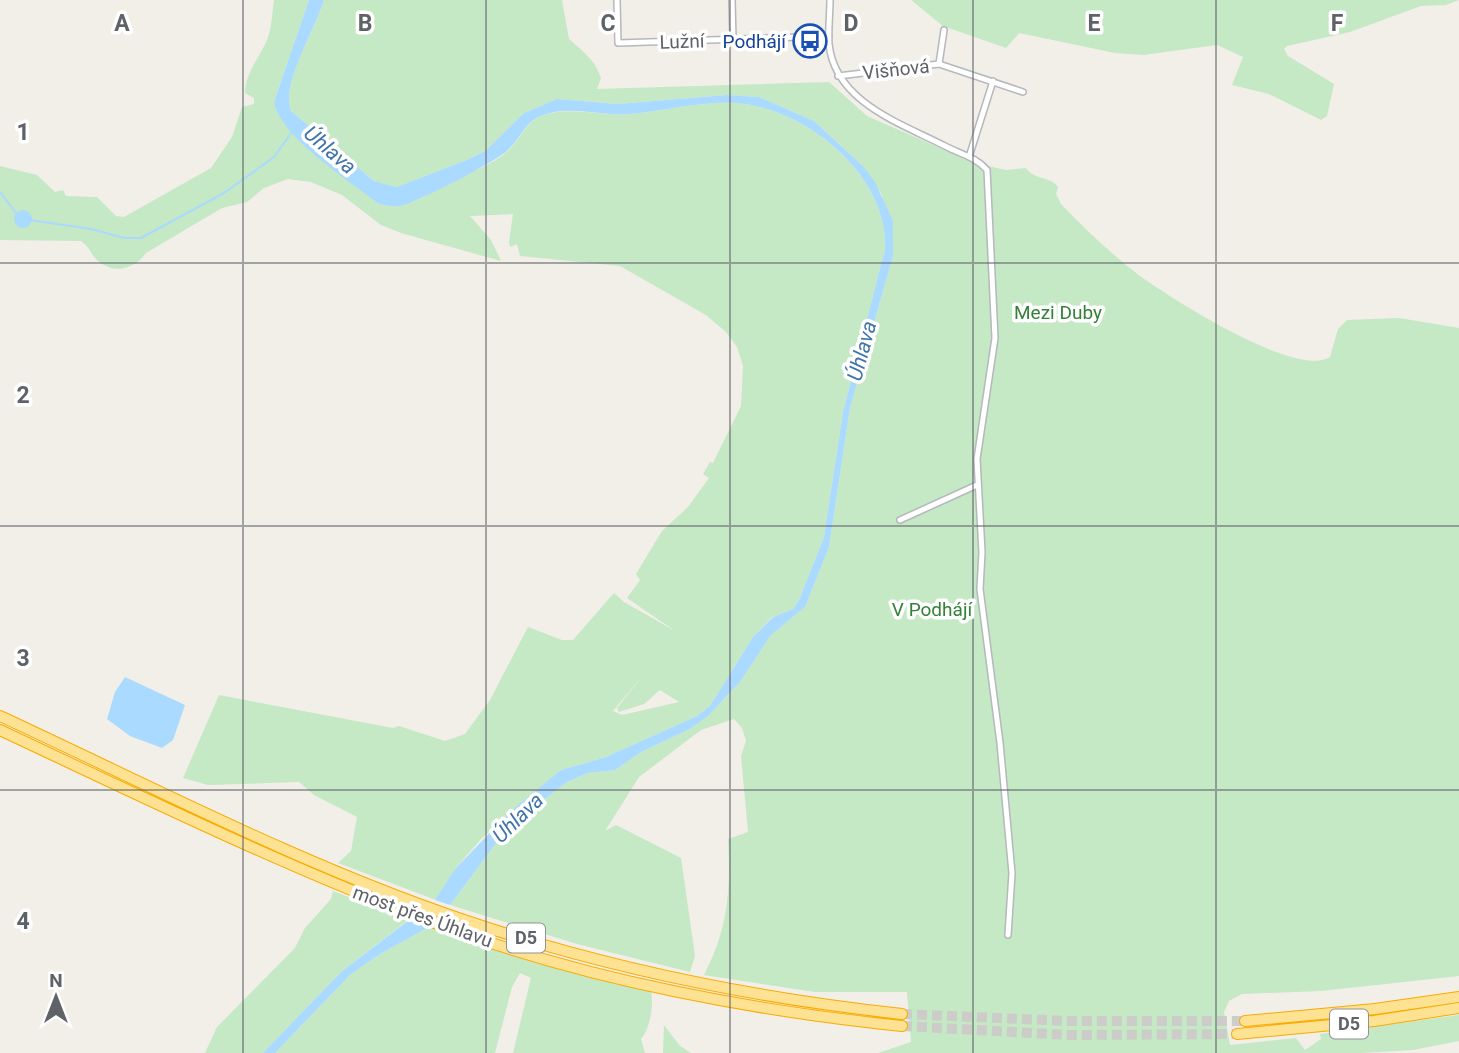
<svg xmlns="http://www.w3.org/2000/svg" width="1459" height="1053" font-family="Roboto,sans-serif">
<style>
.green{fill:#c5e8c5;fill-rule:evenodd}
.water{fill:#aadaff}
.pier{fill:#f1efe8}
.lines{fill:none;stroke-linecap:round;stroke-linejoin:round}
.stream{stroke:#aadaff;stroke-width:2}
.highway-tunnel{stroke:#ccccc8;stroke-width:10;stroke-dasharray:10 5;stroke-linecap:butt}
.street-casing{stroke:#b5b8bc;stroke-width:8}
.highway-casing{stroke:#f9ab00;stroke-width:12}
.street{stroke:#fff;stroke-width:5}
.highway{stroke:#fde293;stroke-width:10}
.grid{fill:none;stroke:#5f6368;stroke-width:2;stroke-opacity:0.55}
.labels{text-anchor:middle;stroke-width:7;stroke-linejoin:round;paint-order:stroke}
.shield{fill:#fff;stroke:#8f9295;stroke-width:2}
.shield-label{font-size:18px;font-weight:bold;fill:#5f6368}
.street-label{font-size:19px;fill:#5f6368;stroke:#fff}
.transit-label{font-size:19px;fill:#164399;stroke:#fff;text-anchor:end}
.park-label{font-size:19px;fill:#348238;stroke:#fff}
.water-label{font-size:21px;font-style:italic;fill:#4174aa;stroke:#fff}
.grid-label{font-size:23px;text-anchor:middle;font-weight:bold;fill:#5f6368;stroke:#fff;stroke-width:7;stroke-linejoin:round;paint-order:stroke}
</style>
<rect width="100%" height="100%" fill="#f1efe8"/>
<!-- green -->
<path class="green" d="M274,0H309L274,102L308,147L379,204C391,206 399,206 411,202C424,198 436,189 448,183C468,172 492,166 509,150C519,140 527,121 541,116C571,105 600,117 630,114C665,111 700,101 736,103C805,108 889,175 885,249L843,412L824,537L799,600L793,609L772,617L753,637L710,706L697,716L606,757L561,770L481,839L455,869L436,900L338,863L351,851L357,817L314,795L299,782L208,785L183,778L219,695L393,728L399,726L445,741L465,734L490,700L528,627L562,640H573L614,593L624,602L675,631L627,598L640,580L636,574L662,531L688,507L709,478L703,474L710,462L713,463L741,406L743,366L737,347L726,332L706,315L620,266L520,256L517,244L510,247L509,242L513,214L470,216L491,240L501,261L401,233L381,225L342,195L311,182L288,179L264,188L247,202L222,208L146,253C134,270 112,275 96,259C90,253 89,246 81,241L0,240V166L37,175L55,192L63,190L66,196L97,197L116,216L124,217L211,168L232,137L242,107L254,104V98L245,93C246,71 259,59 267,40C272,28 272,13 274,0ZM645,673L617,708L619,712L644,704L660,690L679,702L622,715L613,711Z
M324,0H562L569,39C583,52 594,58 601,78L597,89L829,82L867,116L974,163L1006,170L1026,168C1034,180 1050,176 1058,187L1056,194L1061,204C1085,229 1111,254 1140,276C1171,298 1296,379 1330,357L1338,329L1347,320L1399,318L1459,328V976L1321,991L1242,994L1229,1001L1224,1012L1230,1045L1296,1038L1305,1050L1321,1039L1320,1034L1459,1015V1041L1413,1050L1361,1053H878L911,1042L907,992H815L704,975C728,929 731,890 728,839L748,832L741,756L746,741L742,728L734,719L701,730L639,777L605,831L616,825L681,858L695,956L690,972L577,944L450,905L502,835L552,793L567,782L588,773L615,770L643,751L690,729L707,717L740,682L771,635L805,607L829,547L850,408L893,256L882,195L864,167L814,121L759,97L727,95L617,104L557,99L524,113L485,151L469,159L397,187L374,181L291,111C280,86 315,30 324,0Z
M911,0H1459L1446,5L1421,6L1350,32L1287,46L1284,49L1288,56L1334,84L1327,116L1321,120L1269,94L1232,85L1243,57L1217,45L1143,55L1115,53L1019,33L1006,48L943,26Z
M333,891L408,920L341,972L263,1053H205L217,1027L295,948L305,928L331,899Z
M429,927L549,965L651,991C654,1005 650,1029 641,1039L645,1053H513L531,978L520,973L512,987L495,1053H275L350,975L380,954Z
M664,1025L680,1046L691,1053H663Z"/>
<!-- water -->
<path class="water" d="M309,0H324C315,30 280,86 291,111L374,181L397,187L469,159L485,151L524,113L557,99L617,104L727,95L759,97L814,121L864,167L875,182L893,221V256L850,408L829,547L805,607L771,635L740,682L707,717L690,729L643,751L615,770L588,773L567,782L526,813L502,835L450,905L429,927L380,954L350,975L275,1053H263L341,972L435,900L455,869L510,812L561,770L606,757L697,716L710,706L753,637L773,617L793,609L799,600L824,537L843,412L885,249C889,175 805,108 736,103C700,101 665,111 630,114C600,117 570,104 541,116C526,121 519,140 508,150C497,161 416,203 400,206C393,207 386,205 379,204C350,181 281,138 274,102Z
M14 219a9 9 0 1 1 18 0a9 9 0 1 1-18 0Z
M125,677L185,705L173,740L162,748L130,736L107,719L115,692Z"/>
<!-- pier -->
<path class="pier" d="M432,899L453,906L432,928L404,919Z"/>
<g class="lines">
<!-- stream -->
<path class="stream" d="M0,192L16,213
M30,220L91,229L124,238H141L224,193L274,157L292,132"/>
<!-- highway-tunnel -->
<path class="highway-tunnel" d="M902,1014L1070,1021H1245
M902,1026L1070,1035L1237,1034"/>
<defs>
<path id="street" d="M617,0L618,43L829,36
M732,0L733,39
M830,0C830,14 828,29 829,44C835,102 900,123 945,146C960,154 976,157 987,170L995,338L977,459L982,552L980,589L1000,743L1012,873L1008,935
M939,64L944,30
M838,76L939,64L1023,92
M969,157L993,81
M900,520L977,485"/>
<path id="highway" d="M0,716C153,787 304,866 464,920C606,968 754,998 902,1014
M0,730C151,801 300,874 456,931C596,981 755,1011 902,1026
M1245,1021L1375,1009L1459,997
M1237,1034L1374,1021L1459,1008"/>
</defs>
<!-- street casing -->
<use href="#street" class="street-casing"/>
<!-- highway casing -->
<use href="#highway" class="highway-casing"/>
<!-- street -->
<use href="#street" class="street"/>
<!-- highway -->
<use href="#highway" class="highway"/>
</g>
<!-- grid -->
<path class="grid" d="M243,0V1053M486,0V1053M730,0V1053M973,0V1053M1216,0V1053M0,263H1459M0,526H1459M0,790H1459"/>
<!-- icons -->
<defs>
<symbol id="bus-ring" viewBox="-11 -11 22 22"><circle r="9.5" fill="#fff" stroke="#1a4fb4" stroke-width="1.5"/><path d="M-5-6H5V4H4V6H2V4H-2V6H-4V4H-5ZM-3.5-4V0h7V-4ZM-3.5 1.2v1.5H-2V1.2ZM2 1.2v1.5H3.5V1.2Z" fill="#1a4fb4"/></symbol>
</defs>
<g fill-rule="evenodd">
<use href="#bus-ring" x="791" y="22" width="38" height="38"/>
</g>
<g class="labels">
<!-- shield labels -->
<g class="shield">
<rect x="507" y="923.5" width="38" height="29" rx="5"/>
<rect x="1330" y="1009.5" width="38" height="29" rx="5"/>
</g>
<g class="shield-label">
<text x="526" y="944">D5</text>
<text x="1349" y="1030">D5</text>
</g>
<!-- street labels -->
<g class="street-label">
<text transform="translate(682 41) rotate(-2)" y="7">Lužní</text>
<text transform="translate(896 69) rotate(-6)" y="7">Višňová</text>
<text transform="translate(423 916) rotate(20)" y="7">most přes Úhlavu</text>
</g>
<!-- transit labels -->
<g class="transit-label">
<text x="786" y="48">Podhájí</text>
</g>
<!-- park labels -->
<g class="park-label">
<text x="1058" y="319">Mezi Duby</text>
<text x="932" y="616">V Podhájí</text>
</g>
<!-- water labels -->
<g class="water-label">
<text transform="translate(330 150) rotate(41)" y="7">Úhlava</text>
<text transform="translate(862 351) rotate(-75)" y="7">Úhlava</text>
<text transform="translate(518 818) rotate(-44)" y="7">Úhlava</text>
</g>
</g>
<g class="grid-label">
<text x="122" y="31">A</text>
<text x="365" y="31">B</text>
<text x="608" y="31">C</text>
<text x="851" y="31">D</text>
<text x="1094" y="31">E</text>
<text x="1337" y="31">F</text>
<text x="23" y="140">1</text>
<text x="23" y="403">2</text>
<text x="23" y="666">3</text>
<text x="23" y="929">4</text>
</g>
<!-- north arrow -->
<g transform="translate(56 997)" stroke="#ffffff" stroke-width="5" paint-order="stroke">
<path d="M0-5L12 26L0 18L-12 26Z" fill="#5f6368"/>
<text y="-10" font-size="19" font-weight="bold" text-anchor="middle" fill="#5f6368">N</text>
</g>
</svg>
